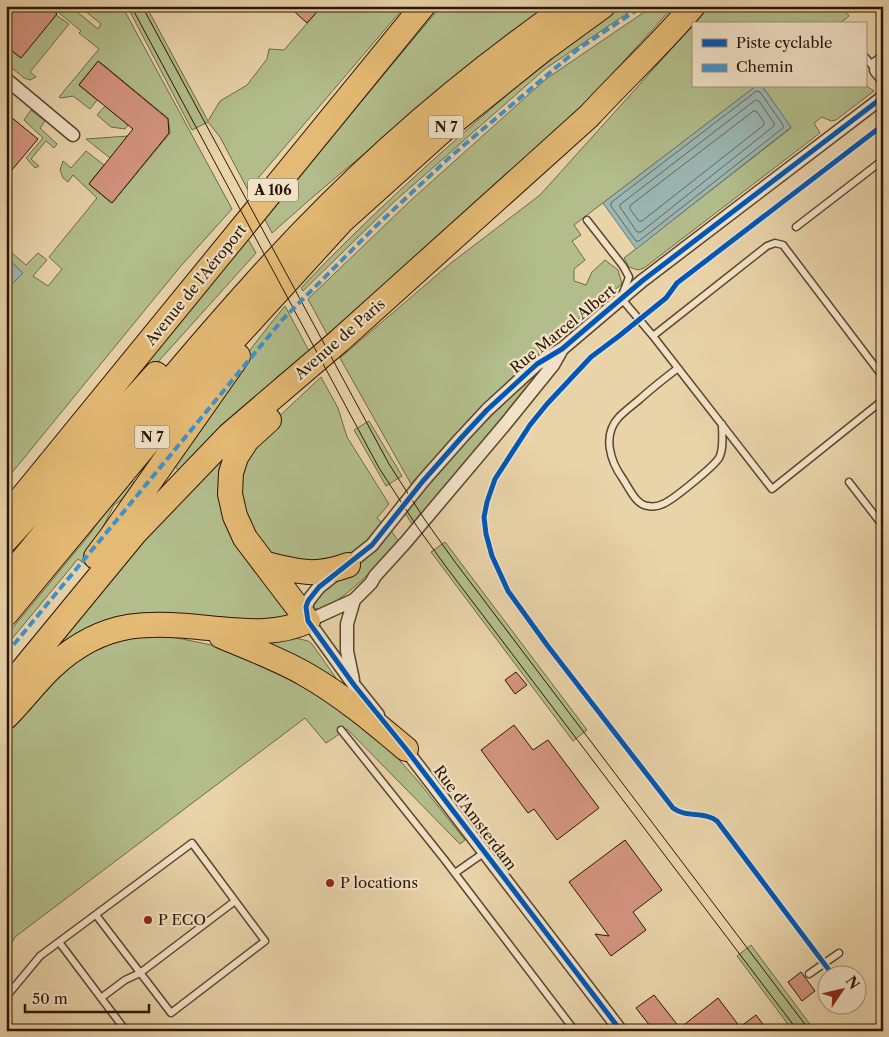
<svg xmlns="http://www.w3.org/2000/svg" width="889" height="1037" font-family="'Libre Caslon Text',serif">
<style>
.green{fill:#b2bd8b;stroke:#6e6946}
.water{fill:#9bb6b3;stroke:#6e766c}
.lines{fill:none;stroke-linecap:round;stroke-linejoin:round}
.shore{stroke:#63665a;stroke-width:1}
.building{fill:#d49480;stroke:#2b1501}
.lane-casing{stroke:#5a442b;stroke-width:9}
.street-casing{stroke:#5a442b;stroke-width:15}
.highway-casing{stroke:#2b1501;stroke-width:26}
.lane{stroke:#f1e2c7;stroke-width:6}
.street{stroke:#f1e2c7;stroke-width:12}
.highway{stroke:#e4ba74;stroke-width:24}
.tram{stroke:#2b1501;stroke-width:1}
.quiet{stroke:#3c93d0;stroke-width:4;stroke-dasharray:8 4;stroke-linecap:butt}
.cycleway-casing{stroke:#f1e2c7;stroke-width:8}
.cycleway{stroke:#0057b8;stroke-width:5}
.poi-dot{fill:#8f2418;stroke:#f1e2c7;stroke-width:2}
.labels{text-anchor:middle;stroke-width:4.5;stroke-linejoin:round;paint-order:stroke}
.shield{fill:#f1e2c7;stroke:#66523c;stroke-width:1}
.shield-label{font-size:14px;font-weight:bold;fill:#2b1501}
.street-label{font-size:15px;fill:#2b1501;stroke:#f1e2c7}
.poi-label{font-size:15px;fill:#2b1501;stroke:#f1e2c7;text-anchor:start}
</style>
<rect width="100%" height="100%" fill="#e9d3a9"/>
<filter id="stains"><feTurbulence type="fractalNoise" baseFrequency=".004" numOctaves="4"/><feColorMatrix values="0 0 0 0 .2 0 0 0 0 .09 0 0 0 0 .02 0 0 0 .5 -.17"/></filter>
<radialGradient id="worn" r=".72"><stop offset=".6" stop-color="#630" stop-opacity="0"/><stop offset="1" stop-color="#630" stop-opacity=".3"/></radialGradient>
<!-- green -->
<path class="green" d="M48,6H70L98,29L101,24L79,6H122L232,209L180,267L6,480V290L23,273L6,257V248L26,265L38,253L47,260L33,276L48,286L62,269L49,257L97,198L73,175L68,182L63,178L60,170L63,161L71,168L86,151L104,165L90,182V185L110,202H113L170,133L168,118L100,62L97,63L80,83V86L97,100L90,109L73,96L61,98L59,97L99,49L79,33L81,31L58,12L56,13Z
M127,6H146L208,121L220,101L247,85L267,59L269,49L284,50L322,6H405L248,190L220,137L208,122L192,130Z
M441,6H551C456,79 361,153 272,233L264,218Z
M619,6H638L545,69L395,201L303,291L301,288C366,219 435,157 506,96C543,65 579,32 619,6Z
M653,6H674L578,111L328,336L308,299L409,202L546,79Z
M710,6H842L849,16L839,24H694Z
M56,15L69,24L30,72L36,77L30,80L24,78L6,63V46L19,57L22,56Z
M693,25V86H756L574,225L581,235L572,241L585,260L574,269V281L586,285L592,272L605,260L618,270L622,284L562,332L486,402L411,484L340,358L451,263L540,195Z
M865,85L874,91L836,120L831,121L822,117L814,123L820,133L644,268L638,270L629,267L624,258L791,128L762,86H865Z
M105,106L128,125L125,129L111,127L97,115Z
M31,110L45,121L40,128L57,144L54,148L46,141L31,159L39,166L35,168L26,158L43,138L24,120Z
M128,136L110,158L86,139Z
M248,239L256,253L122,402L92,428Z
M285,306L309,351L275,379L180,471L171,464C207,409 243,356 285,306Z
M321,377L338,408L347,437L389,504L377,518L383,524C369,540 355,558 334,564C323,566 288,561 275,560L238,513L241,466L272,423Z
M530,378L532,381L414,527L405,513L425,487L474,433Z
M369,421L402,476L386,486L354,430Z
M236,441L226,468L290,610L289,620L197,619L65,646L60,640L134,549Z
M129,479L140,486L114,505L99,535L119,520L86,565L78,559L6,646V636L90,534L107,508Z
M390,529L399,542C384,558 336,612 314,609V605L319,594L367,557Z
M445,542L587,730L573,741L431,552Z
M168,636L245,652L324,692L375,733L418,781L465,840L460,844L347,729L326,743L305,718L15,937L6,954V736L70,665L103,645L128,637Z
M296,638L308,641L312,644L343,688L257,641Z
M751,945L815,1031H793L737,956Z"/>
<!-- water -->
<path class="water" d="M756,86H762L791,127L636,249L603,203Z
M6,257L23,273L6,290Z"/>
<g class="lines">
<!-- shore -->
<path class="shore" d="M757,91L760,92L783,125V128L639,241H636L611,206V203Z
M756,100L759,101L774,123V126L641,232H637L620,207V205Z
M754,111L757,112L764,122V125L642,221H639L630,209V206Z"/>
</g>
<!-- building -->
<path class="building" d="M6,6H48L57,14L21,58L6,46Z
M288,6H322L307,23Z
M98,61L168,119L169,133L112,203L89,184L133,129L79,85Z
M6,113L38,139L6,177Z
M516,672L527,685L515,694L505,680Z
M514,725L533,750L548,740L599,808L557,840L534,809L528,813L481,750Z
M625,840L662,890L633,912L646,930L611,956L595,934L609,936L569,882Z
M801,972L815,991L802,1001L788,982Z
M654,995L680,1028L718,998L740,1027L756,1015L768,1031H654L636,1008Z"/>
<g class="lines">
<defs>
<path id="lane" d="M865,57L876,70
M871,64L883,55
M587,220L623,266L629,277L621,298L653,336L772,489L883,400
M796,227L883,160
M653,336L767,246L775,243L783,245L883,377
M678,368C665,378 652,388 640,399C633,405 626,410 619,417C602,435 610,461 623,479C629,488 636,505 648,506C653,507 659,506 663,504C673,500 713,467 719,458C724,449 722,435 722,424
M849,482L883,526
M341,730L444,859L575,1031
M455,873L485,852
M59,942L126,1031
M809,974L839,953
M6,997L40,956L192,843L265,941L171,1013L96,915
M101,998L125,980L140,973L235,901"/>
<path id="street" d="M876,70L883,79
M6,79L73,135
M308,621L354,600L371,583L375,576L405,543L507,422L553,365L562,349
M353,680L347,651V624L354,600
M378,715L354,685L308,621L306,607L308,601L319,587L372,545L423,481L461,438L487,410L537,364L562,349L642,281L883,97
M403,746L621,1031"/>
<path id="highway" d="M6,517L423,6
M6,540L156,374
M96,557L111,537L238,356
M266,564C299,572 315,577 348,565
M6,580C89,480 169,378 256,282C348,179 454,85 568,6
M6,614L226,348L343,220L442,131L544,49L603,6
M221,636C249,648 279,659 305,674C342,695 374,722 406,749
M6,690L135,533L229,435L339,341L589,116C623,79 660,45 693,6
M6,717C22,701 36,682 52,667C106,617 151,622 219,629C249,632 280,634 308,621L245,538L235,516L230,494L231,473L236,457L247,440L269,420"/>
</defs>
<!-- lane casing -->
<use href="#lane" class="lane-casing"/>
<!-- street casing -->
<use href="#street" class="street-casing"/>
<!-- highway casing -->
<use href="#highway" class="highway-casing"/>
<!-- lane -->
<use href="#lane" class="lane"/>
<!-- street -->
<use href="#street" class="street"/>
<!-- highway -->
<use href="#highway" class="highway"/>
<!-- tram -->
<path class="tram" d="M131,6L379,468L418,528L447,568L798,1031
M142,6L389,464L425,520L455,562L810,1031"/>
<!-- quiet -->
<path class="quiet" d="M6,654L283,319L376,226L450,157L578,49L643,6"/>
<defs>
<path id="cycleway" d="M832,974L717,821C704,811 686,818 673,808L547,645L508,591L492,556L486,534L484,517L487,502L495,479L530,425L547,404L591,357L619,336L666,298L677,283L883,125
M621,1031L406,749L354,685L308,621L306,607L308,601L319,587L372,545L423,481L461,438L487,410L537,364L562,349L642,281L883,97"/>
</defs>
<!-- cycleway casing -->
<use href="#cycleway" class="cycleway-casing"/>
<!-- cycleway -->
<use href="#cycleway" class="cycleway"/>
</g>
<!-- markers -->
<g class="poi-dot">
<circle cx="330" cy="883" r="5"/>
<circle cx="148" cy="920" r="5"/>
</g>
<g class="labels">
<!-- shield labels -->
<g class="shield">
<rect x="428.5" y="115.5" width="35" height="23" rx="4"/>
<rect x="248" y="178.5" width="50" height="23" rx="4"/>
<rect x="134.5" y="425.5" width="35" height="23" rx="4"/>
</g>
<g class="shield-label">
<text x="446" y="132">N 7</text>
<text x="273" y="195">A 106</text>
<text x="152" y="442">N 7</text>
</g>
<!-- street labels -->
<g class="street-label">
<text transform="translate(196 285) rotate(-51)" y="5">Avenue de l'Aéroport</text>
<text transform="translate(563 329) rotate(-39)" y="5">Rue Marcel Albert</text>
<text transform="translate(340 339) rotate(-41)" y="5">Avenue de Paris</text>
<text transform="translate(475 818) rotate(53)" y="5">Rue d'Amsterdam</text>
</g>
<!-- poi labels -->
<g class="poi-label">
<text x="340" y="888">P locations</text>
<text x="158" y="925">P ECO</text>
</g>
</g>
<!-- margin -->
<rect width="889" height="1037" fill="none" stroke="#e9d3a9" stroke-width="25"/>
<rect x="8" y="8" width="874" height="1022" fill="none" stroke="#2b1501" stroke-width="2.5"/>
<rect x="12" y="12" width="864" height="1012" fill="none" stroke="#2b1501"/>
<!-- legend -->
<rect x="692" y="22" width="175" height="65" fill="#f1e2c7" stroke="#a29078"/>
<rect x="702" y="39" width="25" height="8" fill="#0057b8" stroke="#a29078"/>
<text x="736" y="48" font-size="15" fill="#2b1501">Piste cyclable</text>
<rect x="702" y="64" width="25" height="8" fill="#3c93d0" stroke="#a29078"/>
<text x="736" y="72" font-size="15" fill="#2b1501">Chemin</text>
<!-- north arrow -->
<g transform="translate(842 990) rotate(55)"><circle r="24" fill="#f1e2c7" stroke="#a29078"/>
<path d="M0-4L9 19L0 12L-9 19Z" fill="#8f2418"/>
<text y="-8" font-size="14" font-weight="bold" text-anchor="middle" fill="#2b1501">N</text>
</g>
<!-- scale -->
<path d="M25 1004v8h124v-8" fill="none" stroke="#2b1501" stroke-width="2.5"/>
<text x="32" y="1004" font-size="15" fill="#2b1501" stroke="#f1e2c7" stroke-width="4" paint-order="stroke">50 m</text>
<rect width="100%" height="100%" filter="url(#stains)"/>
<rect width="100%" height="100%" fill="url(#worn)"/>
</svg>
